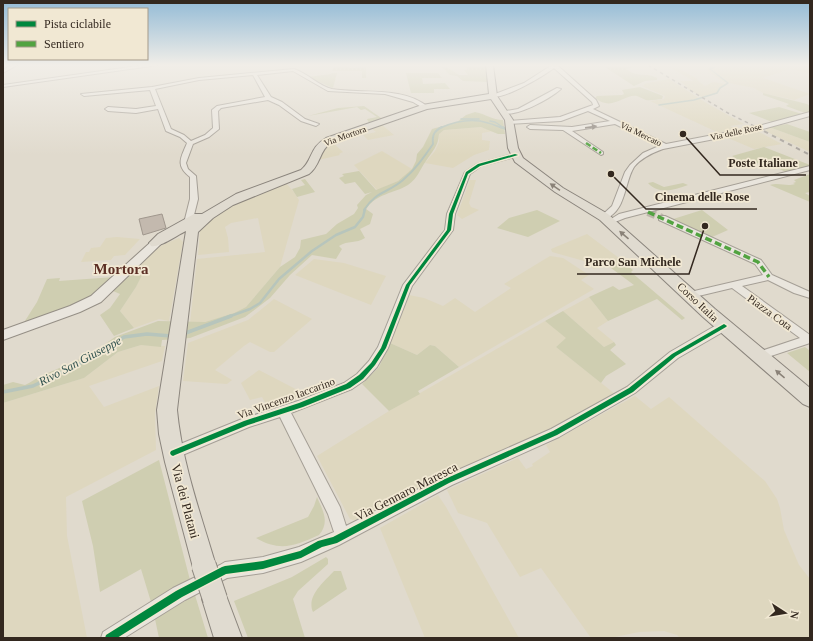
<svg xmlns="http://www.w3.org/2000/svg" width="813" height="641" font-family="Georgia,serif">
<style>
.farmland{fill:#ded7bf}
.green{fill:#cfceb1}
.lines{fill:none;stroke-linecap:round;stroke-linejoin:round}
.stream-far3{stroke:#b7c5bc;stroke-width:1.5}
.stream-far2{stroke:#b7c5bc;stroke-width:2}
.stream-far1{stroke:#b7c5bc;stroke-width:2.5}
.stream{stroke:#b7c5bc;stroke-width:3.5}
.building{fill:#c3b9ae;stroke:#a0978d}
.street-tunnel{stroke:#bdb6aa;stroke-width:8;stroke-dasharray:8 4.5;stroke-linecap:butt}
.street-casing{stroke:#a59f96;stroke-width:2}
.secondary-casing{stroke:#958f86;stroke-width:2}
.primary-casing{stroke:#8b857d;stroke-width:2}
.street{fill:#e9e5dd;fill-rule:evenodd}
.secondary{fill:#e9e5dd;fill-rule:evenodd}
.primary{fill:#e0dbd0;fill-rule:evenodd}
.rail-far1{stroke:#a9a49d;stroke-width:1.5;stroke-dasharray:3.5 3.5;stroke-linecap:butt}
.rail{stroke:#a9a49d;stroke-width:2;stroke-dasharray:4.5 4.5;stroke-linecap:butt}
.primary-bridge-casing{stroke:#8b857d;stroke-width:26;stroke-linecap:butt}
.primary-bridge{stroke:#e0dbd0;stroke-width:24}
.quiet-far1{stroke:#52a341;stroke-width:2.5;stroke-dasharray:5.5 2.5;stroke-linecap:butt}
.quiet{stroke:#52a341;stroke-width:3.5;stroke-dasharray:7 3.5;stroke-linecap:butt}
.cycleway-casing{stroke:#f1e8d3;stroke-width:3}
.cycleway{fill:#00873e;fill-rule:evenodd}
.oneway{fill:#8e867e}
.oneway2{fill:#8a8278}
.labels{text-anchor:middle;stroke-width:3.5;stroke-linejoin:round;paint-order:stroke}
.far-street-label{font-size:9px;fill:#33281f;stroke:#f1e8d3}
.street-label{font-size:11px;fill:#33281f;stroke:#f1e8d3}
.water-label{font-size:12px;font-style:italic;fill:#30514e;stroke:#f1e8d3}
.near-street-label{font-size:13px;fill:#33281f;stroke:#f1e8d3}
.district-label{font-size:15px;font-weight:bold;fill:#5b2e24;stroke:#f1e8d3}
.leader{fill:none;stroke:#33281f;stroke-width:1.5}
.callout-dot{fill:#33281f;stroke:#f1e8d3;stroke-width:1.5}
.callout-label{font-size:12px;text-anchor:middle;font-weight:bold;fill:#33281f;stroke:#f1e8d3;stroke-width:3.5;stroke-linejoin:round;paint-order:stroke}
</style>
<rect width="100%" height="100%" fill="#e0dacd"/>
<!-- farmland -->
<path class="farmland" d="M665,65H671L698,79L697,80L705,86L713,82L725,84L719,88L717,93L703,98L685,87H687L680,81H694Z
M708,65L723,67L729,65H810V73H808L790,69L763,78L810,94L794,100L763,93L754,88L724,82L709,72L707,68Z
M669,79L708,104L744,124L730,126L738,130L719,133L650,101L664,99L665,96L642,86L645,85L643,84Z
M381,124L394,135L368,140L363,135L376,132L371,128Z
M481,127L493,131L482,133V140L490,141L489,150L474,155L453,168L425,163L435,151L439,142V134L444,130Z
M769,127L810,142V152L765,131Z
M759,132L782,144L754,149L728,138Z
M331,141L343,152L339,154L340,155L318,160L320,150Z
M382,151L412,169L398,181L377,190L354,165Z
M470,180H476L469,203L471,207L479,210L462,219L457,215Z
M285,182L293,191L299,200L280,267L246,307L234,313L205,322L190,323L197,259L265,252L258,218L231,223L225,227L228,238L229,252L198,255L200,231L206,219L249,196Z
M587,234L619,258L623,262L611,268L604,264L594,269L584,261L552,252L551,249Z
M117,237L140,239L125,255L114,256L111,260L81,262L86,252H89L91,248L100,247L106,238Z
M179,238L183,242L169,321L159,319L134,328L120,311L136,287L144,269H134L162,245Z
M550,256L563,258L589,275L581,280L594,289L459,367L435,346L430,345L417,355L390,343L409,295L424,298L443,306L455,298L475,312L511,288L504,284Z
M314,259L344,263L386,276L371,305L295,275Z
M589,297L608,321L597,328L614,342L604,347L563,311Z
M274,299L312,319L274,352H270L250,342L244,346L215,370L232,380L227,384L183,381L188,343L248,320Z
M545,321L567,338L556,347L615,394L552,430L359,522L350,519L317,456L389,411Z
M141,345L165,346L162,361L89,386L104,407L159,386L155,414L156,450L66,497L67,536L87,638H3V403L84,378L118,352Z
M259,370L307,395L268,408L262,397L250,400L241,383Z
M635,396L651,409L669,397L765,481L777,499L780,508L784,530L799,565L810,579V638H680L677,635L664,631L639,632L610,638H591L541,568L520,577L487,523L458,513L447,490L518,458L526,469L533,466L532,464L550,452L546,445Z
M438,495L446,507L519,638H425L380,528Z"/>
<!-- green -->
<path class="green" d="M334,65H349V68L366,67V78H362V71H332Z
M464,65H485L488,82L463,81L457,76L450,75L441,66L448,68L459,75H468L464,70L468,69Z
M586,65H631L633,67L627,69C636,78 647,72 657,78V80L645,81L634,86L605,67Z
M332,73H337L333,88L308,77L331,74Z
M406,73H438L442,78H422L423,84L445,83L450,89H434V93H411Z
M640,87L663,96L662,99C657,99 651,101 646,100C643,99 640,97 637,96C623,94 613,112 595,98L597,96L622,95L624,94L622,90Z
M763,93L807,104L810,106V112L805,113L786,106L789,104L763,95Z
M364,106L384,120L366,125L369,123L367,119L377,117L365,109L361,110L357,107L308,116L338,108Z
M779,107L802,114L772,122L749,113Z
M475,112C486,114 492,120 503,120L505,134H498L481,127L444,130L439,134C438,147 433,150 426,161C420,169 418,178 408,185C393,194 377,193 366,209L373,214L370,224L360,229L365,238C356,244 348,240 339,246L342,249L336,259L312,255L290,275L270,298L245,317L190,338L162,340L161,347L141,345L118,352L84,378L3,403V385L13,382L25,385L29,383L39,377L91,354L115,337L158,321L205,322L234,313L246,307L280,267L295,257L300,248L301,240L326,234L337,224L354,214L358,208L357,205L366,195L372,192L365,194L355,182L345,184L339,178L344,176L342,174L359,171L376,190L398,181L412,169L416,161L417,154L423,147L432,129L457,122L466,115Z
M787,124L810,132V142L769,127Z
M764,147L810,165V167L789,174L765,161L749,166L732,156Z
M810,174V192L805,193L810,196V202L770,185C780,182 786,187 795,184L793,183L796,182L794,180Z
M305,179L315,192L297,197L292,189L305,185L301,180Z
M653,182L664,187L683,183L688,185C674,190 659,195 648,183Z
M537,210L560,221L528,237L497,228L509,218Z
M702,210L728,230L710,238L670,220Z
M623,262L633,270L631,272L685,318L682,320L657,299L608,321L589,297L613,286L619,290L634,285L611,268Z
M134,269H145L136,287L120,311L134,328L114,336L100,315L110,308L120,294L113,291Z
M114,277L104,287L84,302L23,324L37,302L47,279L60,278L59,281Z
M563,311L604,347L614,342L616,345L610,350L626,364L606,376L601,383L556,347L566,338L545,321Z
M390,343L417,355L430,345L435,346L459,367L418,391L420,394L389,411L362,384L379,367Z
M805,347L810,351V372L787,353Z
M159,460L190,580L151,602L141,569L100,592L93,546L82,501Z
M317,497C323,511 330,522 319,535C295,546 280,552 256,538L308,517L314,506Z
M326,557L328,559V564L298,591L293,599L305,638H248L234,601L292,577Z
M334,571H341L347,589L313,612C306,596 324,582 334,571Z
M195,595L208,638H159L155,619Z"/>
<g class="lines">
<!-- stream-far3 -->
<path class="stream-far3" d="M659,105L694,100L717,93L720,88L728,83L710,69L717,65
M461,119H479
M490,121L495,122L504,128
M440,128C454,122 472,118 488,123C493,124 498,127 503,128"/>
<!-- stream-far2 -->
<path class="stream-far2" d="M500,127L503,128
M503,127L505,129
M364,210C376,191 388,193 403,180C415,170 424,157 433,144C432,135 434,131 442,127"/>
<!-- stream-far1 -->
<path class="stream-far1" d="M228,317L250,309L260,303L279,279L312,251L336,235L355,227L363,217L365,209"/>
<!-- stream -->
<path class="stream" d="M183,334L231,316
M3,392L33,386L89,359L124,337L147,334L171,336"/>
</g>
<!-- building -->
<path class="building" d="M162,214L166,228L143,235L139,219Z"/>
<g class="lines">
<!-- street-tunnel -->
<path class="street-tunnel" d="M648,212L662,218"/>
<defs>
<path id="street" d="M11,65H17L3,73V70Z
M144,65H158L3,87V85Z
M552,65H557L596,100L599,106L593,109L666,144L755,127L810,112V116L756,131L663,149C652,153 641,158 634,167C624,183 626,213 604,219L600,217L612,206L625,172L630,165L643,153L659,146L615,124L572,131L603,152V154L601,155L563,130L530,129L527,127L530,125L572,127L610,121L588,111L561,121L507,124L506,123L509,121L560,117L593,105L592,102L554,68C545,75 501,102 490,96L524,83Z
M294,69C307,73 319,86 332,89C361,94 404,86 428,107L423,108L413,102L385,94L328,91L293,71L257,75L271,97L282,102L305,119L319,124L316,126L301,121L279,105L268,100L221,108L218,111L219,129L209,137L193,144L186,163L188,169L196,176L198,199L192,223L188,225L184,223L190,199V177C175,165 181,158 187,143L180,137L166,131L158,109L136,113L108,111L105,109L108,107L136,109L156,106L150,90L84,96L81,94L152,87L199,78ZM253,75L265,97L217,106L212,110L213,128L205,135L191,141L184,135L171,129L155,89L199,80Z
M557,88L561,89C551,98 513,120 500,112L518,109Z
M516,153L519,155L518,156L481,166L470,174L455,214L453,230L412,286L388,348L377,367L365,380L352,389L291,413L340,507L346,526L442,477L551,429L627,387L670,352L720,323H728L729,326L728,329L678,358L635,393L559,437L452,485L339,545L301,562L263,573L227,578L185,600L124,638H101L103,632L173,588L220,565L225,562L263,557L299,547L334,532L328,514L280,417L249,427L173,459L168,457L167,453L168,449L242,419L298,401L344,383L357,374L369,361L378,347L403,285L445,230L447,214L465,172L477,164Z
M810,166V170L625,218L610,224L606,222L619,214Z
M659,216H665L761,260L772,275L810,292V298L794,293L768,280L742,286L810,335V343L759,360L755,359L754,356L755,353L800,338L732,288L690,298L685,295L690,292L763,275L755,264L659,220Z"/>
<path id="secondary" d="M156,240L160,241L162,243L160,245L101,302L80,312L3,340V330L70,306L91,296L152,241Z"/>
<path id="primary" d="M486,65H493L497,96L513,120L518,148L523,158L563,188L608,214L715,309L810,388V407L803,404L703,317L600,220L555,192L515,162L508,148L505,120L491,99L427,109L332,142C319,150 321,165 309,174L233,205L213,218L198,232L177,410C182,463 201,515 216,566L213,575L204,578L195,575L165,462L159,434L157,410L186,231C177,235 160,248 151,246L149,243L158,234L194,214H202L236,194L301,170C313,160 309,148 326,138L422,105L489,94Z
M215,586L224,590L242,638H214L202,599L206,590Z"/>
</defs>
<!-- street casing -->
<use href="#street" class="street-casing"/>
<!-- secondary casing -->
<use href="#secondary" class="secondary-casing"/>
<!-- primary casing -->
<use href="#primary" class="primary-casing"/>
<!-- street -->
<use href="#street" class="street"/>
<!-- secondary -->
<use href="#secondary" class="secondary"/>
<!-- primary -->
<use href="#primary" class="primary"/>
<!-- rail-far1 -->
<path class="rail-far1" d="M648,65L728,113L758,128"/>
<!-- rail -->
<path class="rail" d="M756,127L810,155"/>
<defs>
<path id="primary-bridge" d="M204,566L215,599"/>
</defs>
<!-- primary-bridge casing -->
<use href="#primary-bridge" class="primary-bridge-casing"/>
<!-- primary-bridge -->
<use href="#primary-bridge" class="primary-bridge"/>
<!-- quiet-far1 -->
<path class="quiet-far1" d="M586,143L601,153"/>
<!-- quiet -->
<path class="quiet" d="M648,212L758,262L769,277"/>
<defs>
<path id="cycleway" d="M515,154L518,155L480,166L468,174L453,214L451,230L410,285L386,348L375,365L363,379L350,388L303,407L248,425L175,455L173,456L171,455L170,453L171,451L244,421L299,403L346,384L359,375L371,363L381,348L406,285L447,230L449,214L466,172L478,164Z
M724,324L727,326L726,327L676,356L633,392L557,435L449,483L337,543L322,547L301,558L263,569L226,574L182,597L117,638H105L106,635L176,591L222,567L225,566L263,561L300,551L318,541L333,537L445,479L553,431L629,388L672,354Z"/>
</defs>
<!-- cycleway casing -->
<use href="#cycleway" class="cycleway-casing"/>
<!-- cycleway -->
<use href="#cycleway" class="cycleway"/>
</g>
<!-- one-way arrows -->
<defs><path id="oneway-solid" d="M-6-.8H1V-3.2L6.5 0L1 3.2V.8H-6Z"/></defs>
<use class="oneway" href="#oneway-solid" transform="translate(591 127) rotate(-8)"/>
<g class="oneway2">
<use href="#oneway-solid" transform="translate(555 187) rotate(-146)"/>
<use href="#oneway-solid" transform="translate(624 235) rotate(-139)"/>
<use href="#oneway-solid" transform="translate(780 374) rotate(-140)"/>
</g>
<!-- sky -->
<linearGradient id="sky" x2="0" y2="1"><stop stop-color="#94bbd6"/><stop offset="0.42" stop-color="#f1eee8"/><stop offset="1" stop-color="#f1eee8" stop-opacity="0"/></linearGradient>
<rect width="813" height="155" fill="url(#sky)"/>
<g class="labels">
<!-- far-street labels -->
<g class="far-street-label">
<text transform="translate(736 132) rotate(-12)" y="3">Via delle Rose</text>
<text transform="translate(641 134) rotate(26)" y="3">Via Mercato</text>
<text transform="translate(345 136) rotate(-20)" y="3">Via Mortora</text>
</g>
<!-- street labels -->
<g class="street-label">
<text transform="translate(698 302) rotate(43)" y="4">Corso Italia</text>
<text transform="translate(770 312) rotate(36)" y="4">Piazza Cota</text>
<text transform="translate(286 398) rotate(-20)" y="4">Via Vincenzo Iaccarino</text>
</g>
<!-- water labels -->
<g class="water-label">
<text transform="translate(80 361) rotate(-28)" y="4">Rivo San Giuseppe</text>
</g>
<!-- near-street labels -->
<g class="near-street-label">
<text transform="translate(406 491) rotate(-27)" y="5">Via Gennaro Maresca</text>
<text transform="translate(186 501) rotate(75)" y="5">Via dei Platani</text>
</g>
<!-- district labels -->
<g class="district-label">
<text x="121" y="274">Mortora</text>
</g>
</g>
<!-- callouts -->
<path class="leader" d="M683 134L720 175H806M611 174L646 209H757M705 226L689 274H577"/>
<g class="callout-dot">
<circle cx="683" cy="134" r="4"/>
<circle cx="611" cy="174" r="4"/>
<circle cx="705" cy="226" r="4"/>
</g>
<g class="callout-label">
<text x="763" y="167">Poste Italiane</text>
<text x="702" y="201">Cinema delle Rose</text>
<text x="633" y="266">Parco San Michele</text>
</g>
<!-- border -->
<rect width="813" height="641" fill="none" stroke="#33281f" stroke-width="8"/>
<!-- legend -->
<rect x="8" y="8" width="140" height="52" fill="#f1e8d3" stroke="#a59b8b"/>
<rect x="16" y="21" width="20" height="6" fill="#00873e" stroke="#a59b8b"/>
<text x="44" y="28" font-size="12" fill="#33281f">Pista ciclabile</text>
<rect x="16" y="41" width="20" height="6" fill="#52a341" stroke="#a59b8b"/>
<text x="44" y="48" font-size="12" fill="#33281f">Sentiero</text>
<!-- north arrow -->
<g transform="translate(785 613) rotate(102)" stroke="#f1e8d3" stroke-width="3" paint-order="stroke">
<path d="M0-3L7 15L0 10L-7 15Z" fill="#33281f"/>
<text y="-6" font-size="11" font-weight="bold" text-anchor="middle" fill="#33281f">N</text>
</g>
</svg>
